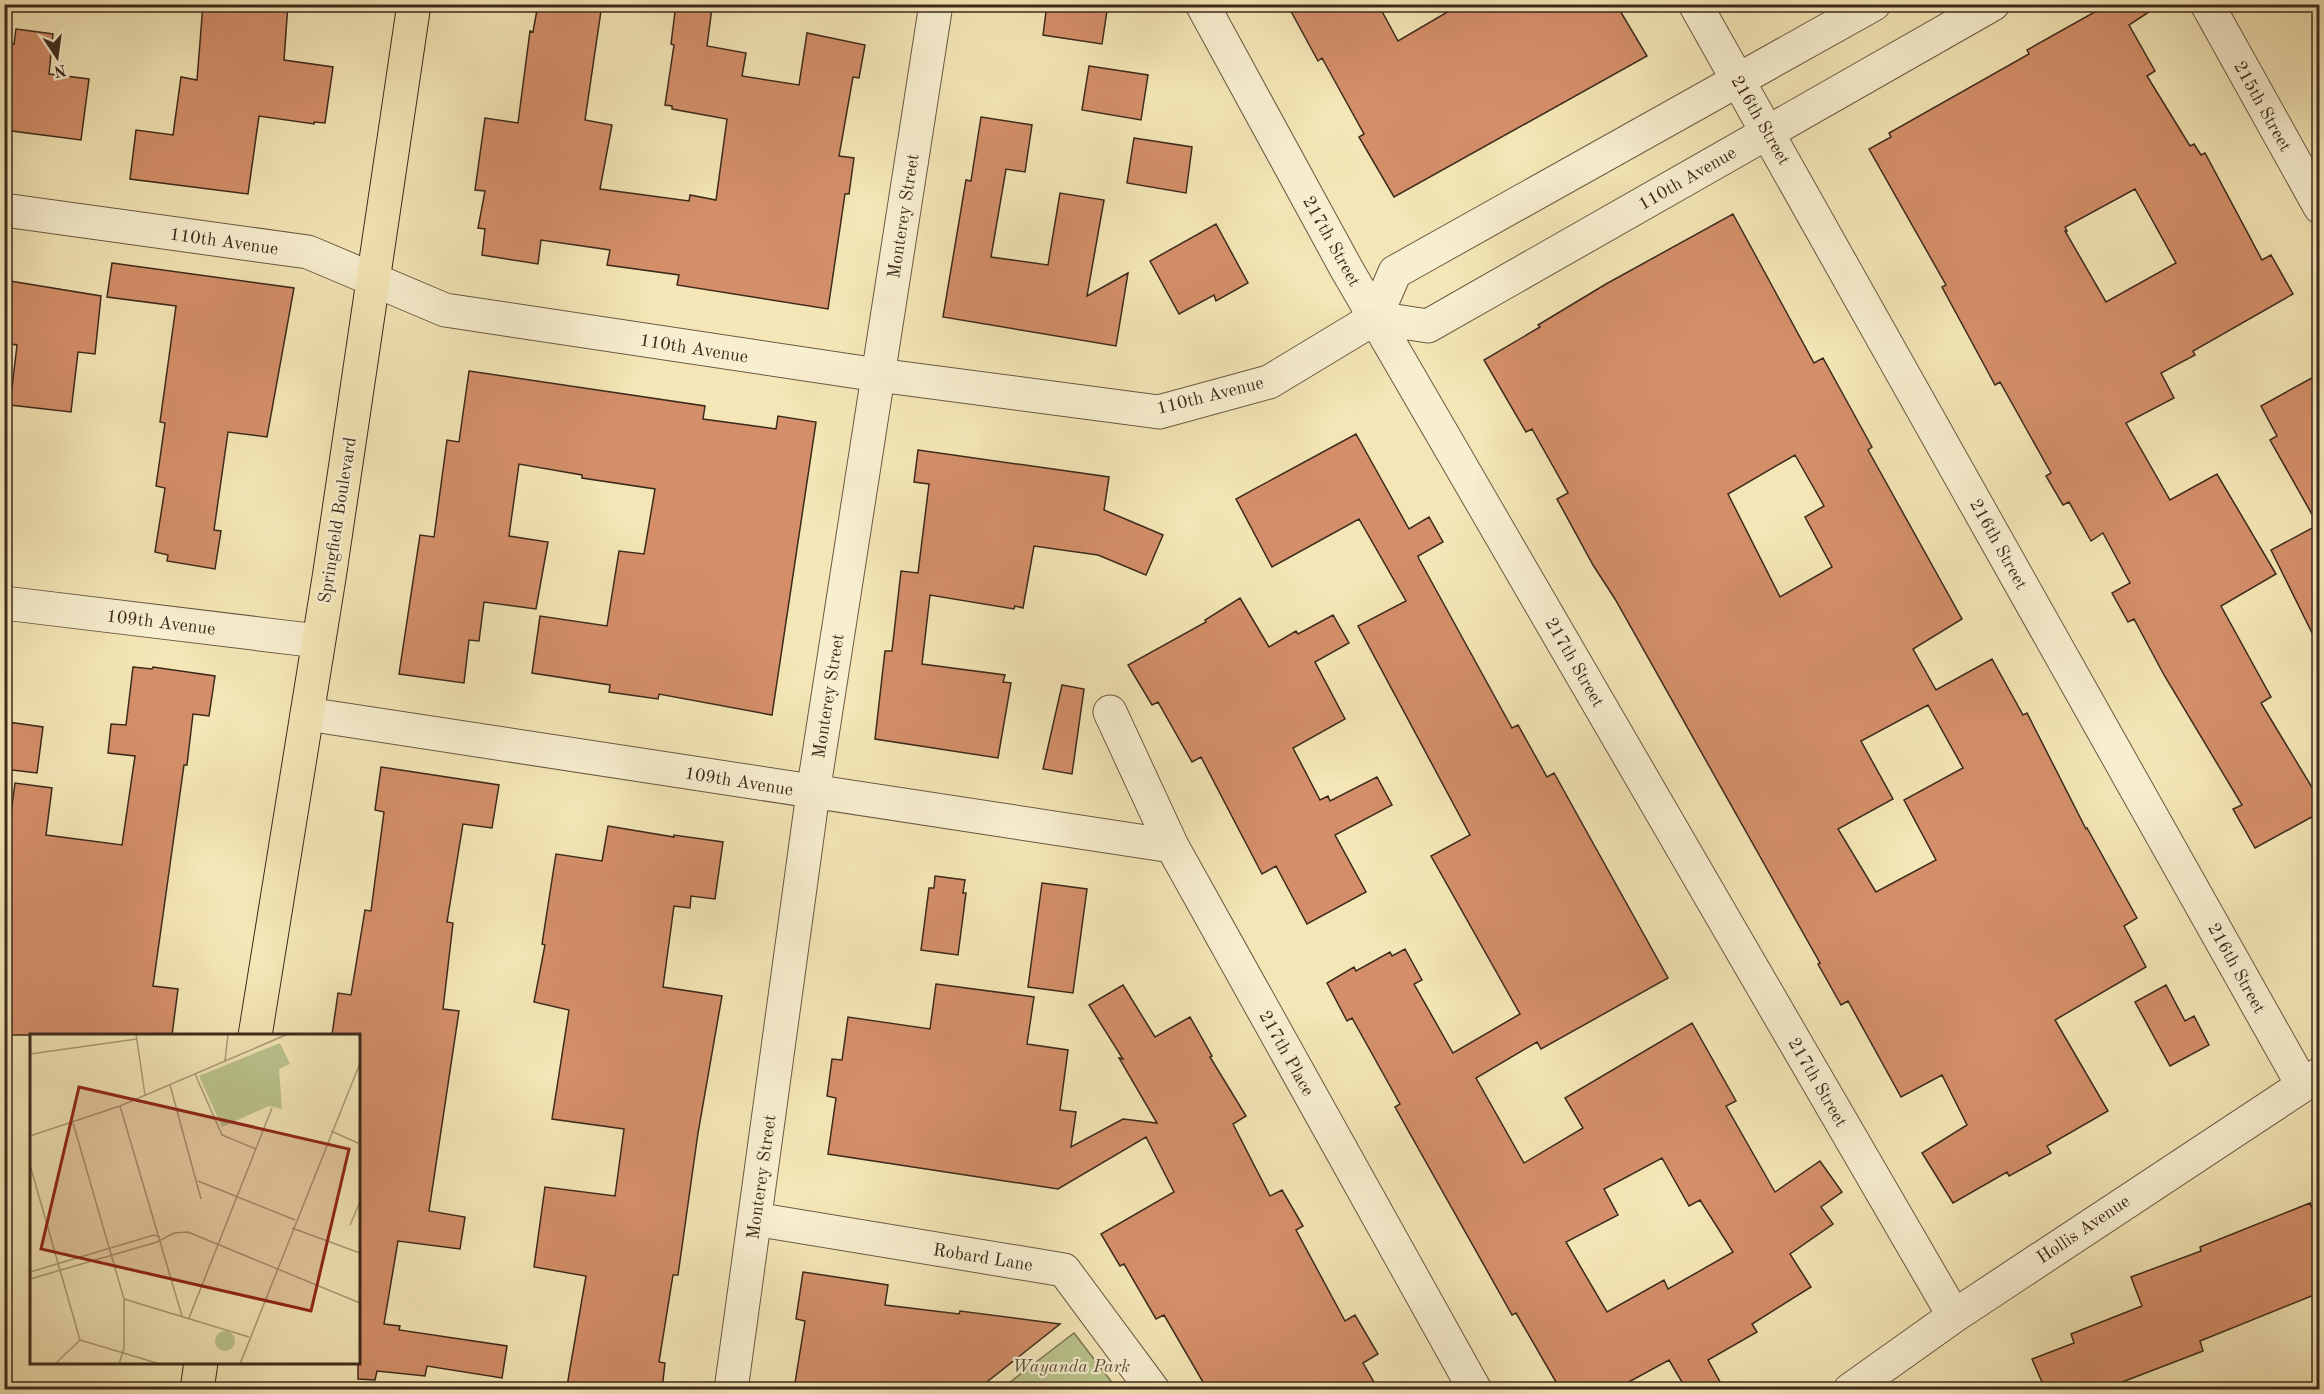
<svg xmlns="http://www.w3.org/2000/svg" width="2324" height="1394" font-family="'Old Standard TT',serif">
<style>
.green{fill:#bbc58e;stroke:#7c7854;stroke-width:1.5}
.building{fill:#d48f6a;stroke:#3c2a1b;stroke-width:1.5;fill-rule:evenodd}
.lines{fill:none;stroke-linecap:round;stroke-linejoin:round}
.minor-casing{stroke:#6a5942;stroke-width:35}
.primary-casing{stroke:#3c2a1b;stroke-width:35}
.minor{stroke:#f8efd0;stroke-width:33}
.primary{stroke:#f4e6b6;stroke-width:33}
.labels{text-anchor:middle;stroke-width:4.5;stroke-linejoin:round;paint-order:stroke}
.street-label{font-size:18px;fill:#3c2a1b;stroke:#f8efd0}
.park-label{font-size:18px;font-style:italic;fill:#5c5138;stroke:#f8efd0}
.inset-road{fill:none;stroke:#aa9b78;stroke-width:1.5}
.view{fill:#8f2418;fill-opacity:0.15;stroke:#8f2418;stroke-width:3}
.inset-edge{fill:none;stroke:#3c2a1b;stroke-width:3}
</style>
<rect width="100%" height="100%" fill="#f4e6b6"/>
<filter id="stains"><feTurbulence type="fractalNoise" baseFrequency=".00333" numOctaves="4"/><feColorMatrix values="0 0 0 0 .2 0 0 0 0 .09 0 0 0 0 .02 0 0 0 .5 -.17"/></filter>
<radialGradient id="worn" r=".72"><stop offset=".6" stop-color="#630" stop-opacity="0"/><stop offset="1" stop-color="#630" stop-opacity=".3"/></radialGradient>
<!-- green -->
<path class="green" d="M1074,1333L1117,1389H1001Z"/>
<!-- building -->
<path class="building" d="M203,4H288L284,60L333,67L325,123L314,122V124L259,116L248,194L130,179L136,130L173,135L181,77L197,80Z
M538,4H602L585,120L612,125L600,189L689,201L690,195L716,200L727,119L672,109V106L665,105L674,45L671,44L676,4L712,8L707,46L746,53L742,76L799,85L807,33L865,45L859,78L853,77L839,156L854,158L849,194H845L828,309L677,285L679,275L607,265L610,250L541,240L538,264L482,255L485,229L478,228L485,191L475,190L485,118L518,123L530,31L533,32Z
M1047,4H1108L1102,44L1043,35Z
M1287,4H1378L1398,41L1461,4H1616L1647,56L1394,197L1359,137L1364,134L1322,58L1318,61Z
M2109,4H2161L2129,25L2155,71L2147,76L2190,146L2194,144L2201,155L2205,153L2262,260L2271,255L2293,294L2193,351L2195,355L2161,373L2174,398L2126,423L2170,500L2217,474L2276,574L2221,606L2271,697L2261,703L2319,799V813L2255,848L2233,809L2242,805L2164,675L2134,619L2128,622L2112,593L2130,583L2103,533L2091,541L2069,502L2063,505L2046,476L2051,473L2000,382L1995,385L1942,287L1946,285L1869,149L1891,137L1889,133L2029,54L2027,50ZM2135,189L2176,263L2106,302L2065,231H2067L2065,227Z
M16,29L53,34L49,74L89,79L81,140L4,130V42L14,44Z
M1089,66L1148,75L1141,120L1082,110Z
M981,117L1032,125L1025,172L1006,169L991,257L1048,265L1060,193L1104,200L1087,296L1128,273L1116,346L943,317L966,180L971,181Z
M1134,138L1192,147L1186,193L1127,183Z
M1733,214L1814,363L1823,358L1872,447L1868,450L1962,619L1913,649L1936,690L1992,659L2023,715L2027,713L2086,829L2087,828L2137,918L2124,926L2146,967L2055,1020L2108,1111L2047,1146L2051,1153L2009,1176L2007,1172L1953,1203L1922,1153L1967,1125L1942,1075L1901,1097L1848,1001L1841,1005L1818,964L1820,963L1615,599L1593,565L1557,499L1568,493L1532,429L1526,432L1484,360L1540,327L1538,325L1606,284ZM1795,455L1824,506L1805,517L1832,567L1780,597L1728,494ZM1928,705L1963,768L1904,800L1936,860L1876,892L1838,829L1893,799L1861,741Z
M1216,224L1248,283L1216,301L1214,295L1179,314L1150,261Z
M112,263L294,288L267,437L228,432L214,530L221,531L215,569L167,561L168,555L155,552L165,488L156,486L165,423L160,422L176,306L107,297Z
M4,280L101,296L95,354L78,352L71,412L10,405L17,345L4,343Z
M469,371L705,406L703,419L776,429L778,416L816,422L772,715L659,694L658,699L609,692L610,685L532,673L540,616L607,626L619,551L644,554L655,489L582,478V475L519,464L509,536L548,542L536,609L484,602L479,641L469,640L464,683L399,674L420,535L434,537L447,440L459,442Z
M2319,374V647L2271,550L2318,525L2270,440L2277,436L2261,406Z
M1356,434L1409,529L1429,517L1443,542L1418,556L1419,559L1512,728L1518,725L1547,777L1554,773L1668,978L1541,1049L1537,1042L1476,1078L1524,1163L1583,1128L1565,1098L1692,1023L1736,1101L1726,1106L1775,1192L1820,1161L1842,1192L1821,1207L1833,1224L1790,1254L1811,1287L1752,1324L1757,1332L1708,1360L1724,1389H1686L1669,1360L1616,1389H1560L1516,1313L1512,1315L1395,1107L1400,1104L1352,1018L1347,1021L1327,983L1354,967L1356,971L1390,952L1392,956L1405,949L1422,980L1414,984L1453,1053L1520,1014L1431,856L1470,835L1358,626L1406,601L1359,519L1272,567L1236,499ZM1662,1158L1689,1206L1700,1200L1733,1252L1668,1289L1664,1280L1607,1312L1566,1242L1618,1215L1604,1189Z
M918,450L1109,477L1104,510L1163,535L1146,575L1098,555L1034,546L1023,608L1015,606L1014,609L930,595L922,664L1005,675L1003,682L1011,683L998,758L875,739L885,651H892L901,571L918,573L929,484L914,482Z
M1240,598L1269,647L1296,631L1298,634L1333,615L1349,643L1315,662L1345,719L1293,748L1320,800L1328,796L1330,801L1377,777L1392,805L1335,835L1366,892L1307,924L1276,866L1262,874L1201,757L1192,762L1158,702L1152,705L1128,665L1206,622L1205,620Z
M133,667L152,669L153,667L215,676L209,716L193,714L187,765H184L153,986L178,989L172,1035H4V868L15,783L52,788L46,835L122,845L135,756L108,753L111,724L126,725Z
M1062,685L1084,689L1072,774L1043,769Z
M8,722L43,727L37,773L4,769Z
M381,767L499,785L492,828L463,824L447,922L453,923L443,1009L459,1011L429,1211L465,1217L460,1249L398,1241L384,1324L400,1326L399,1330L507,1346L502,1378L427,1366L425,1376L377,1371L375,1380L358,1379V1035H332L338,993L351,995L365,910L371,911L384,812L375,810Z
M608,826L674,837V835L723,842L715,899L691,896L690,908L674,906L663,987L722,996L698,1133L678,1275H673L659,1362L665,1363L662,1389H592L567,1386L586,1276L534,1267L545,1187L615,1196L624,1129L552,1119L569,1010L534,1002L545,945L542,944L556,854L602,861Z
M935,876L965,880L963,893H966L958,955L921,950L929,888H934Z
M1042,883L1087,889L1073,993L1028,987Z
M936,984L1034,997L1027,1044L1068,1050L1060,1110L1076,1112L1071,1147L1123,1119L1157,1123L1119,1058L1123,1059L1089,1005L1123,985L1155,1037L1190,1017L1212,1056L1210,1057L1246,1116L1233,1124L1270,1196L1282,1190L1303,1226L1296,1230L1345,1321L1355,1315L1378,1354L1363,1363L1378,1389H1319L1314,1382L1304,1389L1300,1383L1287,1389H1207L1164,1315L1156,1319L1124,1264L1120,1266L1101,1234L1174,1192L1146,1137L1058,1189L828,1154L836,1098L827,1096L832,1059L842,1060L848,1017L930,1029Z
M2166,985L2185,1021L2194,1016L2209,1045L2170,1066L2135,1002Z
M2310,1203L2319,1228V1293L2200,1341L2203,1351L2104,1389H2045L2032,1359L2074,1343L2071,1334L2142,1306L2131,1277L2201,1251L2200,1247Z
M803,1272L888,1285L885,1305L959,1314L960,1311L1060,1324L978,1389H794L805,1321L796,1319Z"/>
<g class="lines">
<defs>
<path id="minor" d="M1202,4L1346,268L1954,1316
M1695,4L2302,1084
M2207,4L2320,207
M4,210L308,252L445,310L878,375L1159,412L1269,382L1375,318L1395,272L1874,4
M1375,318L1428,326L1993,4
M4,603L318,641
M1110,712L1172,846L1475,1390
M307,714L1172,846
M755,1219L1064,1270L1153,1390
M731,1390L813,793L936,4
M1850,1390L1954,1316L2320,1074"/>
<path id="primary" d="M255,1036L329,578L414,4
M197,1390L201,1362"/>
</defs>
<!-- minor casing -->
<use href="#minor" class="minor-casing"/>
<!-- primary casing -->
<use href="#primary" class="primary-casing"/>
<!-- minor -->
<use href="#minor" class="minor"/>
<!-- primary -->
<use href="#primary" class="primary"/>
</g>
<g class="labels">
<!-- street labels -->
<g class="street-label">
<text transform="translate(2263 106) rotate(61)" y="6">215th Street</text>
<text transform="translate(1761 120) rotate(60)" y="6">216th Street</text>
<text transform="translate(1687 178) rotate(-30)" y="6">110th Avenue</text>
<text transform="translate(903 216) rotate(-81)" y="6">Monterey Street</text>
<text transform="translate(224 241) rotate(8)" y="6">110th Avenue</text>
<text transform="translate(1332 241) rotate(61)" y="6">217th Street</text>
<text transform="translate(694 348) rotate(9)" y="6">110th Avenue</text>
<text transform="translate(1210 395) rotate(-14)" y="6">110th Avenue</text>
<text transform="translate(337 520) rotate(-81)" y="6">Springfield Boulevard</text>
<text transform="translate(1999 544) rotate(61)" y="6">216th Street</text>
<text transform="translate(161 622) rotate(7)" y="6">109th Avenue</text>
<text transform="translate(1575 662) rotate(60)" y="6">217th Street</text>
<text transform="translate(828 696) rotate(-81)" y="6">Monterey Street</text>
<text transform="translate(739 781) rotate(9)" y="6">109th Avenue</text>
<text transform="translate(2237 968) rotate(61)" y="6">216th Street</text>
<text transform="translate(1287 1053) rotate(61)" y="6">217th Place</text>
<text transform="translate(1818 1082) rotate(60)" y="6">217th Street</text>
<text transform="translate(761 1177) rotate(-82)" y="6">Monterey Street</text>
<text transform="translate(2083 1229) rotate(-34)" y="6">Hollis Avenue</text>
<text transform="translate(983 1257) rotate(9)" y="6">Robard Lane</text>
</g>
<!-- park labels -->
<g class="park-label">
<text x="1071" y="1372">Wayanda Park</text>
</g>
</g>
<!-- overview -->
<g transform="translate(30 1034)">
<rect width="330" height="330" fill="#f4e6b6"/>
<path d="M250,9L260,30L249,35L252,75L239,72L192,93L169,42ZM185 307a10 10 0 1 1 20 0a10 10 0 1 1-20 0Z" fill="#bbc58e"/>
<path class="inset-road" d="M106,0L115,61M0,20L107,5M195,27L198,0M165,40L192,101L226,115M140,51L171,165M90,72L152,282M43,89L94,265V314L89,330M301,97L330,110M0,102L90,72L258,0M0,131L50,306M168,147L265,186M320,191L330,168M262,194L330,219M0,238L124,201L130,203M0,245L127,208L144,199L158,198L330,269M94,265L219,303M159,284L242,74M50,306L130,330M25,330L50,306M210,330L330,29"/>
<path class="view" d="M49,53L319,115L281,277L11,215Z"/>
<rect width="330" height="330" class="inset-edge"/>
</g>
<!-- margin -->
<rect width="2324" height="1394" fill="none" stroke="#f4e6b6" stroke-width="24"/>
<rect x="6" y="6" width="2312" height="1382" fill="none" stroke="#3c2a1b" stroke-width="3"/>
<rect x="12" y="12" width="2300" height="1370" fill="none" stroke="#3c2a1b" stroke-width="1.5"/>
<!-- north arrow -->
<g transform="translate(57 57) rotate(167)" stroke="#f8efd0" stroke-width="4.5" paint-order="stroke">
<path d="M0-4.5L10 22L0 15L-10 22Z" fill="#3c2a1b"/>
<text y="-9" font-size="16" font-weight="bold" text-anchor="middle" fill="#3c2a1b">N</text>
</g>
<rect width="100%" height="100%" filter="url(#stains)"/>
<rect width="100%" height="100%" fill="url(#worn)"/>
</svg>
